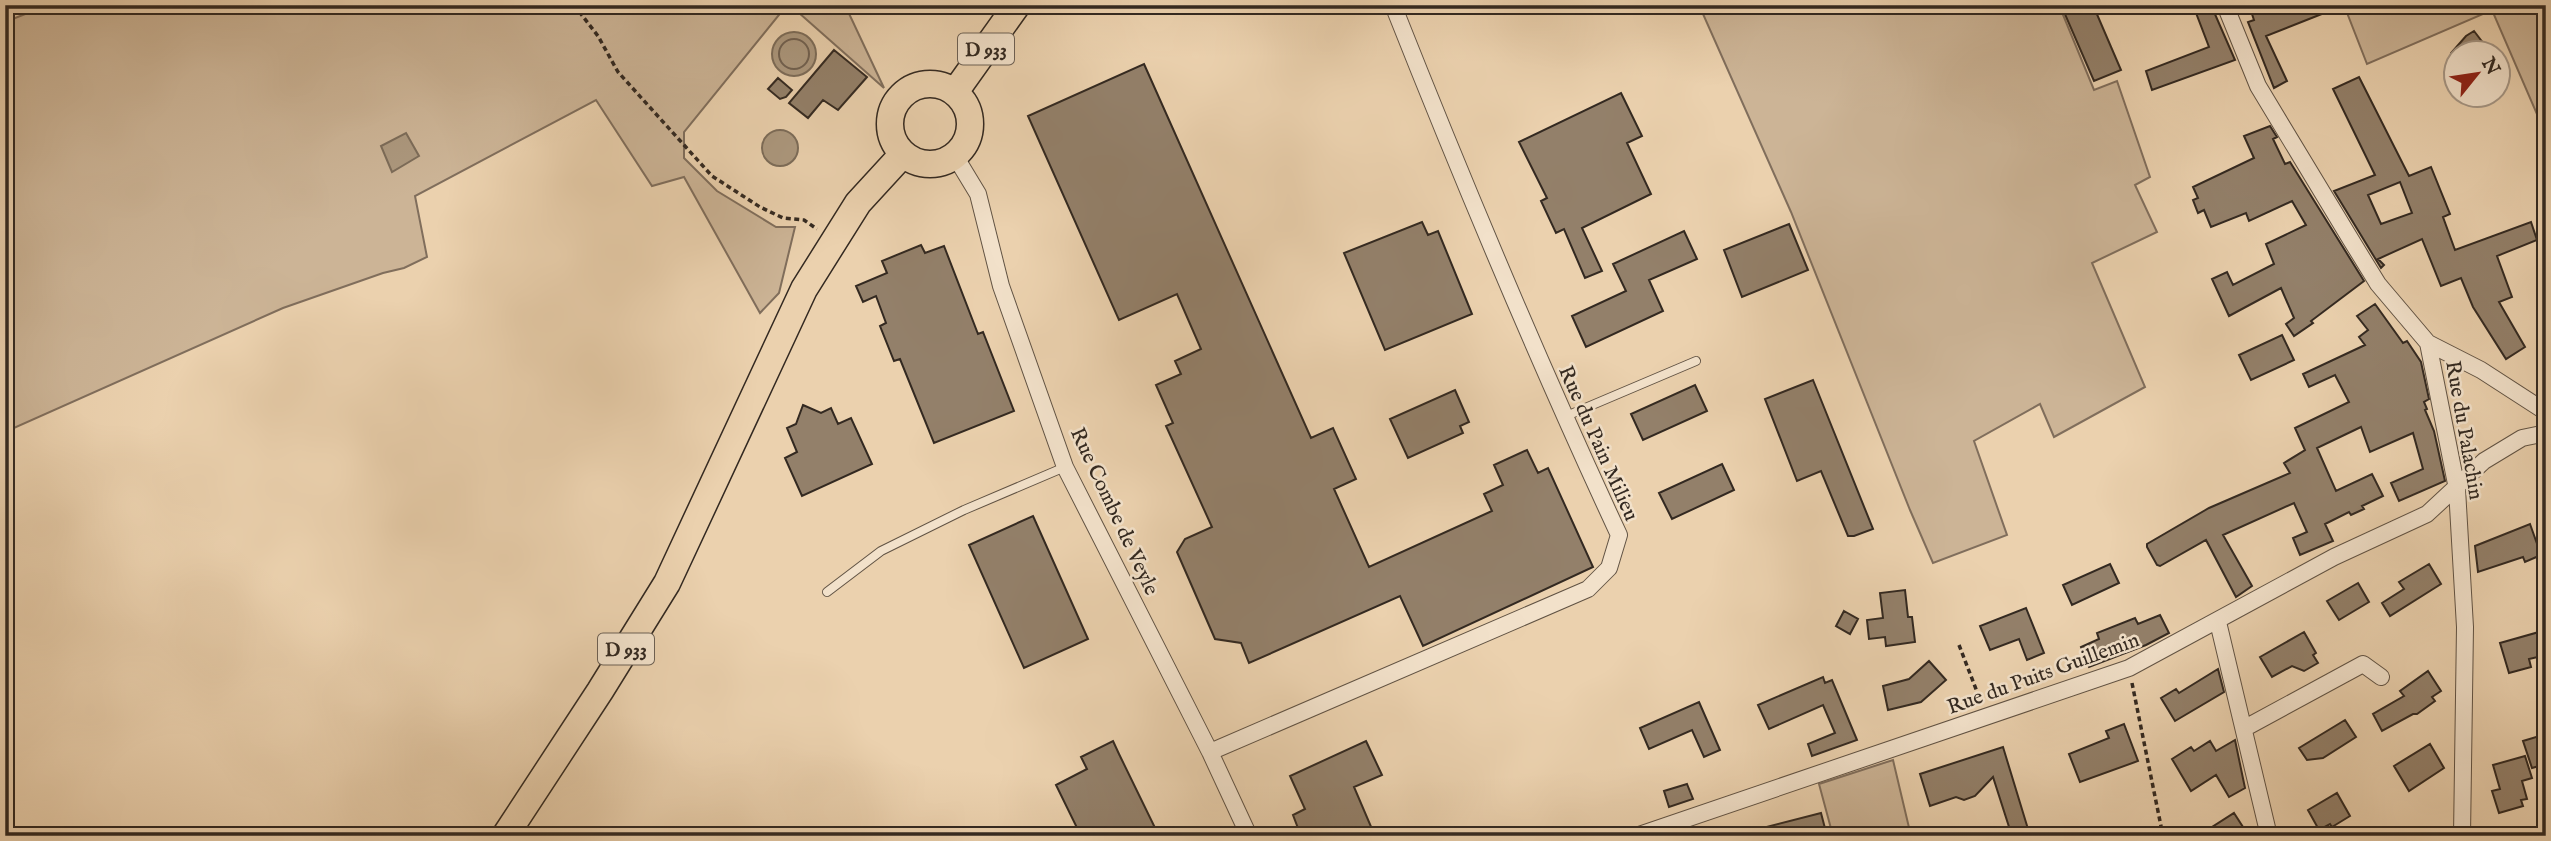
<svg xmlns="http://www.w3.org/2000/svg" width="2551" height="841" font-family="'IM FELL English',serif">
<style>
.green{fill:#ccb496;stroke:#806e5c;stroke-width:2}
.water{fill:#ac987e;stroke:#7c6c59;stroke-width:2}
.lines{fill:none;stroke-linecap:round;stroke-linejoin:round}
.shore{stroke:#706050;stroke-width:2}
.building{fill:#93806a;stroke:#332921;stroke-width:2;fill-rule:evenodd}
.lane-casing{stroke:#615344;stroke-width:10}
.street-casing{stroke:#615344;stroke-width:18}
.primary-casing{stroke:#332921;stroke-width:29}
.path{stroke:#332921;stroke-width:3.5;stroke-dasharray:5 3.5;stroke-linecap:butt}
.lane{stroke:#f2e1ca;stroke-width:8}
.street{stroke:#f2e1ca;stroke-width:16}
.primary{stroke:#ebd1ae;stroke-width:26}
.labels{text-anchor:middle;stroke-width:5;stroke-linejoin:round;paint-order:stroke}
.shield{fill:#f2e1ca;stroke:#6c6054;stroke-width:2}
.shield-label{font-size:19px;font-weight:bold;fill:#332921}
.street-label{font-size:21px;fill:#332921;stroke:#f2e1ca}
</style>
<rect width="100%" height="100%" fill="#ebd1ae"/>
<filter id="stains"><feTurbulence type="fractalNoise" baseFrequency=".00286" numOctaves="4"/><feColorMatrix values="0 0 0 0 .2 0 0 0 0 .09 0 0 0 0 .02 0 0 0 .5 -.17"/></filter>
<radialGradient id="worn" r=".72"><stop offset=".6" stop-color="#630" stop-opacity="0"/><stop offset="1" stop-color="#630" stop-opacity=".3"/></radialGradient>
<!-- green -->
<path class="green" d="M48,5H787L684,132V158L717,191L776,227H795L779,293L760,313L684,177L652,186L596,100L415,196L427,257L404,268L383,273L283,308L5,432V22Z
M790,5H845L884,88Z
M1699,5H2059L2094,90L2117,81L2150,177L2135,185L2157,232L2092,263L2145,387L2054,437L2040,404L1974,441L2007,535L1933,563L1910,510L1791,212Z
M2344,5H2546V135L2492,10L2367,64Z
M1893,760L1911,836H1833L1819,784Z"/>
<!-- water -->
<path class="water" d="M772 54a22 22 0 1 1 44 0a22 22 0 1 1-44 0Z
M762 148a18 18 0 1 1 36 0a18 18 0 1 1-36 0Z
M406,133L419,156L392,172L381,146Z"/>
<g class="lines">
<!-- shore -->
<path class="shore" d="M779 54a15 15 0 1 1 30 0a15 15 0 1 1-30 0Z"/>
</g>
<!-- building -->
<path class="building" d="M2079,5H2093L2121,70L2094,81L2064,12Z
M2193,5H2211L2235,60L2152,90L2146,71L2209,47Z
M2273,5L2342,6L2266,36L2287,81L2274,88L2248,22L2254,20L2252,14Z
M2474,31L2490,52H2452L2466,36Z
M834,50L867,77L838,110L823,100L808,118L789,103Z
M1144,64L1311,438L1333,428L1356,479L1334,489L1369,567L1492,511L1484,494L1503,485L1494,465L1527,450L1538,473L1548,468L1593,567L1423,646L1400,596L1249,663L1241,643L1215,639L1177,552L1185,539L1212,527L1166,426L1173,423L1156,385L1181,374L1175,361L1201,349L1177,294L1119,320L1028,116Z
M2359,77L2409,176L2431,167L2450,214L2443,217L2455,250L2531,222L2537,240L2497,256L2512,297L2499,302L2525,347L2506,359L2473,307L2461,278L2441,286L2422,239L2378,259L2384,265L2381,268L2334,191L2375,175L2333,89ZM2400,182L2412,213L2381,224L2368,195Z
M778,78L792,90L786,97L780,99L768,89Z
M1621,93L1642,136L1627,143L1651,194L1582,228L1602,271L1585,278L1564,229L1556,233L1541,201L1547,198L1519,142Z
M2270,126L2277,137L2273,139L2285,164L2290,162L2364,281L2311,321L2313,323L2294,336L2286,324L2294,318L2281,288L2229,316L2212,279L2227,272L2233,285L2274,264L2266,244L2306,225L2292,201L2249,221L2246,213L2211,227L2204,210L2198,213L2193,200L2198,198L2193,187L2254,158L2244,136Z
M1422,222L1428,235L1438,231L1472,314L1385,350L1344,253Z
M1789,224L1808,270L1742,297L1724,250Z
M1684,231L1697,259L1649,280L1663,311L1586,347L1572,316L1626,291L1613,264Z
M921,245L925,253L944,246L978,334L983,332L1014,411L934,443L900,359L894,361L880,326L886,323L876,296L863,302L856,286L887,273L882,261Z
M2375,304L2403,343L2407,341L2421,362L2429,399L2424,402L2427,409L2425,410L2434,431L2445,481L2399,501L2391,483L2423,469L2413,433L2370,452L2361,427L2317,448L2336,491L2372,474L2383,496L2362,506L2364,509L2351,515L2349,512L2325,524L2333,541L2300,555L2293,538L2307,532L2294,503L2223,535L2252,586L2236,597L2206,540L2160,566L2157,565L2147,547V544L2209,508L2290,473L2284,463L2305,450L2295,428L2349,402L2335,375L2309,387L2303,374L2365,345L2359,337L2368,330L2357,316Z
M2282,335L2294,360L2251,380L2239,355Z
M1813,380L1873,529L1854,536H1848L1821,471L1797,481L1765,399Z
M1695,385L1707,411L1643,440L1631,414Z
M1455,390L1469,422L1460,426L1463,433L1408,458L1390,419Z
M803,405L821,413L831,408L838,424L851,418L872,464L802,496L785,458L797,452L787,428L796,424Z
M1722,464L1734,490L1672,519L1659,493Z
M1033,516L1088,639L1024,668L969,545Z
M2530,524L2541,555L2525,562L2523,557L2478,572L2475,546Z
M2110,564L2119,583L2072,605L2063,585Z
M2429,564L2441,584L2390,616L2382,603L2404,589L2399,582Z
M2358,583L2369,602L2339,620L2327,601Z
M1905,590L1908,617H1912L1915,642L1886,646L1885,637L1869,639L1867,620L1883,618L1880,593Z
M2026,608L2044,653L2027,660L2019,639L1990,650L1980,626Z
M1844,611L1858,619L1850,634L1836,626Z
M2160,615L2169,633L2146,645L2089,667L2081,647L2099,639L2097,633L2135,618L2138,624Z
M2546,630V655L2529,659L2531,667L2509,673L2500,643Z
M2304,632L2316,653L2313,655L2318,663L2304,671L2292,666L2272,677L2260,657Z
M1929,661L1946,680L1921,702L1888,710L1883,686L1909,679Z
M2218,669L2224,692L2175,721L2161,698L2176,689L2179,693Z
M2428,671L2441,691L2432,697L2435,701L2417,714H2413L2382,731L2373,714L2404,696L2400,691Z
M1823,677L1825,683L1832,680L1857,740L1812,756L1808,744L1835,733L1823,705L1769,729L1758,705Z
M1699,702L1720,750L1704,757L1692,730L1649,749L1640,728Z
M2345,720L2356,737L2323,758L2307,760L2299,748Z
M2124,724L2138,761L2080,782L2069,754L2109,738L2106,731Z
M2546,734V764L2532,768L2523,741Z
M2235,740L2245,788L2229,797L2216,775L2191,791L2172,759L2191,747L2194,751L2210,741L2216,751Z
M1113,741L1119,754L1159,836H1081L1056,785L1087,769L1081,757Z
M1366,741L1382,775L1354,787L1375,836H1301L1293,815L1305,809L1290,776Z
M2430,744L2444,768L2409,791L2394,766Z
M2003,747L2028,829L2011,833L1993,777L1975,796L1964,800L1956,797L1930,806L1920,774Z
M2525,756L2532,778L2522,781L2527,799L2521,800L2523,806L2499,813L2492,791L2500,789L2493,765Z
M1687,784L1693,799L1669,807L1664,791Z
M2337,793L2350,816L2332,827L2330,824L2319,830L2308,810Z
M1821,813L1827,836H1752L1751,831Z
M2234,813L2243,827L2240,828L2245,836H2198Z"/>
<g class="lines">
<defs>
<path id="lane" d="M1564,417L1696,361
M827,592L881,551L964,510L1065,467"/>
<path id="street" d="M2225,5L2258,86L2351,240L2378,284L2428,343L2457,489L2465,627L2462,836
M955,156L978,194L1001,286L1065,467L1210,752L1249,836
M2428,343L2481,370L2546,412
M2218,622L2269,836
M2245,728L2363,664L2381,677
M1210,752L1588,589L1609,568L1619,535C1538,361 1464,184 1393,5
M1636,836L2129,668L2334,557L2427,514L2484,461L2522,438L2546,433"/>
<path id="primary" d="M890 124a40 40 0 1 1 80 0a40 40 0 1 1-80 0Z
M955,92L1017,5
M505,836L600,691L667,583L804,289L858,203L903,154"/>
</defs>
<!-- lane casing -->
<use href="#lane" class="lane-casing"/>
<!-- street casing -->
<use href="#street" class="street-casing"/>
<!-- primary casing -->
<use href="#primary" class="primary-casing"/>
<!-- path -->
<path class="path" d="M574,5L598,36L618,72L712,176L760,207L783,218L804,220L817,229
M1959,645L1981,702
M2132,683L2163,836"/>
<!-- lane -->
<use href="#lane" class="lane"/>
<!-- street -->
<use href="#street" class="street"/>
<!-- primary -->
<use href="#primary" class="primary"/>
</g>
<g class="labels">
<!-- shield labels -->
<g class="shield">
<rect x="958" y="33.5" width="56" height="31" rx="5"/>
<rect x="598" y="633.5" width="56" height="31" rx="5"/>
</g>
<g class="shield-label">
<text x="986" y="56">D 933</text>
<text x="626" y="656">D 933</text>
</g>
<!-- street labels -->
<g class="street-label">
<text transform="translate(2465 430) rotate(80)" y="7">Rue du Palachin</text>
<text transform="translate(1599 443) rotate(66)" y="7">Rue du Pain Milieu</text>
<text transform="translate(1115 511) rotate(65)" y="7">Rue Combe de Veyle</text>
<text transform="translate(2043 673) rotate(-20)" y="7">Rue du Puits Guillemin</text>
</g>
</g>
<!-- margin -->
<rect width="2551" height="841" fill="none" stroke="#ebd1ae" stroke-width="28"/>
<rect x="7" y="7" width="2537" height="827" fill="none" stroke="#332921" stroke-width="3.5"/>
<rect x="14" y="14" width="2523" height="813" fill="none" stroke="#332921" stroke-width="2"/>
<!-- north arrow -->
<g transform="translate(2477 74) rotate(60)"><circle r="33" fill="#f2e1ca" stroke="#a69786" stroke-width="2"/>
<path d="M0-5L12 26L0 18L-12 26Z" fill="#8f2418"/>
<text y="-10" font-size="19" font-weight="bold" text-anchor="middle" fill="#332921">N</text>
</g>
<rect width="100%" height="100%" filter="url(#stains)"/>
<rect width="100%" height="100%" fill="url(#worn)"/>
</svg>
